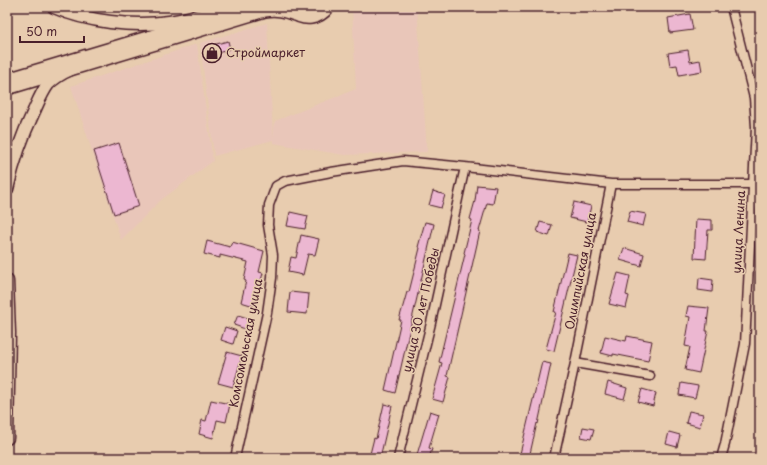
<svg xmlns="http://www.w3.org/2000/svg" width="767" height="465" font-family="'Playpen Sans',sans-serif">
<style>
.built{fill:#e9c6b9}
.building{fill:#ecb7d1;stroke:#4a1f2b}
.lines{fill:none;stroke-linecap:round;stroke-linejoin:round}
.minor-casing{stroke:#4a1f2b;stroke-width:11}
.major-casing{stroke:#4a1f2b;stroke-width:14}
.highway-casing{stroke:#4a1f2b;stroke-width:15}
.minor{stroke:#e8ccaf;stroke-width:8}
.major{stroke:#e8ccaf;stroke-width:11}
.highway{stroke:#e8ccaf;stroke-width:12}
.labels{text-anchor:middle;stroke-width:3;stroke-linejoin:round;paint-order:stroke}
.poi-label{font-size:12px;fill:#4a1f2b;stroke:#e8ccaf;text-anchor:start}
.street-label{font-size:12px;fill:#4a1f2b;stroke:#e8ccaf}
</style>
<rect width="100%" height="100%" fill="#e8ccaf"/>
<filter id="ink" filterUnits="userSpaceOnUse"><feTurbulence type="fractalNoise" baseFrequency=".025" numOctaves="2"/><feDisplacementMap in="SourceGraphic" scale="8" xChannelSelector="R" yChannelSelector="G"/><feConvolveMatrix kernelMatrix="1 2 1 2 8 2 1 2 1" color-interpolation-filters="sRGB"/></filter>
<g filter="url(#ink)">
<!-- built -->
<path class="built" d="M352,7H417L427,152L344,155L273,143V140L214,156L200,43L267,23L273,137L275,121L356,89Z
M197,44L213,161L161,200L121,240L71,86Z"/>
<!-- building -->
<path class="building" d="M690,14L693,30L670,33L668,18Z
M228,41L230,49L218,53L219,58L208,60L205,47Z
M688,50L690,62L700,60L702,71L679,75L677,65L670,66L668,53Z
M119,143L139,206L114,214L94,151Z
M477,185L496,187L493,204L487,203L479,231H480L447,376L450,377L443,402L432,399L442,363L439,362L465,254L464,253L472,220L470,219L475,201Z
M433,191L445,195L441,208L429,205Z
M574,202L591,206L587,222L570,218Z
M630,211L646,214L643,226L627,222Z
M290,212L308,216L305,229L287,226Z
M696,219L712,220V230H708L706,259L694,258Z
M425,222L434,224L395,393L385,390L401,320H399L407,292H409L420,248L418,247Z
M540,222L552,225L549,236L537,232Z
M301,235L319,239L315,255L308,254L303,275L288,272L291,257L296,258Z
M207,241L230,247L232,242L264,251L259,272L263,273L254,306L241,302L246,281L244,280L248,262L220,255V258L204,254Z
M624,248L644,254L641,266L620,260Z
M568,253L577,255L554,351L546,349L556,312H554Z
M618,273L630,276L626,295L629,296L626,308L609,304Z
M699,278L713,280L712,292L698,290Z
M290,292L309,294L307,314L288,312Z
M688,306L709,308L706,331H708L699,373L685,370L690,347L685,346L690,317L686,316Z
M238,315L251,319L248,330L234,325Z
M225,327L237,331L233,344L221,340Z
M605,336L626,341L627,336L652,341L648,361L613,354V356L601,353Z
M227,352L242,356L233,387L218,383Z
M542,362L551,364L538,424L537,423L529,458H519Z
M608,382L627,388L624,399L605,394Z
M681,383L698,386L695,398L679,395Z
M642,389L656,393L653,406L638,402Z
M211,400L230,404L226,422L217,420L213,438L199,434L202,420L206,421Z
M384,404L392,406L380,458H369L374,438L376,439Z
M430,411L439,414L429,448L432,449L429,458H416Z
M689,411L703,414L700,427L686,423Z
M583,427L594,429L591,439L581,437Z
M669,432L680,435L677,447L666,444Z"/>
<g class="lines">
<defs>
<path id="minor" d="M575,363L650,376
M235,458L267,313L272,278L273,255L268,225L269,205L276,186L285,181L331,172L403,161L465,167L611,184H753
M398,458L431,323L465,167
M554,458L575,363L611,184
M721,458L725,444L745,344L756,127L754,98L731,7"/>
<path id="major" d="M291,12C304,22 319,20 329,7
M7,79L248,7
M7,89L265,11C277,9 284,11 295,15"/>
<path id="highway" d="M54,7C88,22 132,27 169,22C191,19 213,9 236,11
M7,189C13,162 22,136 34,111C38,102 42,92 48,84C55,77 62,73 71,69
M7,281L9,333L7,438"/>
</defs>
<!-- minor casing -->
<use href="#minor" class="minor-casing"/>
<!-- major casing -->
<use href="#major" class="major-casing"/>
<!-- highway casing -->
<use href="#highway" class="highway-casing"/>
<!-- minor -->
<use href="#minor" class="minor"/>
<!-- major -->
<use href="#major" class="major"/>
<!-- highway -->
<use href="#highway" class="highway"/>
</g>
</g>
<!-- icons -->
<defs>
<symbol id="shop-ring" viewBox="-11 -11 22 22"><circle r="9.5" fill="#e8ccaf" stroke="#4a1f2b" stroke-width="1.5"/><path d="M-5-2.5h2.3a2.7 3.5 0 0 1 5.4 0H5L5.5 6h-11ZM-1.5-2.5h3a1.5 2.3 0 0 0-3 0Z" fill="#4a1f2b"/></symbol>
</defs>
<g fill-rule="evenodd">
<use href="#shop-ring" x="201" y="42" width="22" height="22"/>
</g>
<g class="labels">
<!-- poi labels -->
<g class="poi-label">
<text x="226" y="57">Строймаркет</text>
</g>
<!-- street labels -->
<g class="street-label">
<text transform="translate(739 232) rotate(-87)" y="4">улица Ленина</text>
<text transform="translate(581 271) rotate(-79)" y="4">Олимпийская улица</text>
<text transform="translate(421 310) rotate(-77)" y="4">улица 30 лет Победы</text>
<text transform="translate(246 343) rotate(-79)" y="4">Комсомольская улица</text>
</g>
</g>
<!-- margin -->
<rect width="767" height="465" fill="none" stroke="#e8ccaf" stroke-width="24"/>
<rect x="12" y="12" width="743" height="441" fill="none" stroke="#4a1f2b" stroke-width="1.5" filter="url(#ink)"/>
<!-- scale -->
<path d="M20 36v6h64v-6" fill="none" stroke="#4a1f2b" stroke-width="2"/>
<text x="26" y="36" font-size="12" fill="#4a1f2b" stroke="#e8ccaf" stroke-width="3" paint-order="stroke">50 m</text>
</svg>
